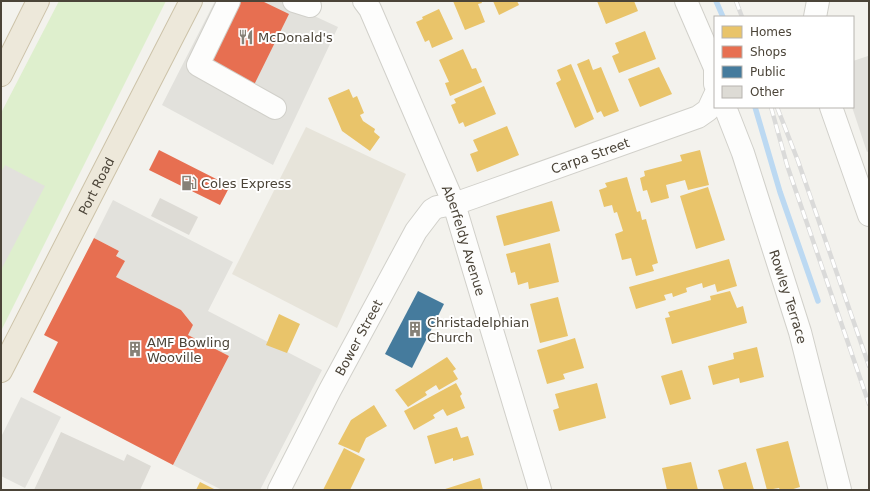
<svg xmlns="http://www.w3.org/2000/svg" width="870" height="491" font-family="'DejaVu Sans',sans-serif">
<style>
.residential{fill:#e7e4da}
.green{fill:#deefcd}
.parking{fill:#e2e1dc}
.homes{fill:#e9c46a}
.shops{fill:#e76f51}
.public{fill:#457b9d}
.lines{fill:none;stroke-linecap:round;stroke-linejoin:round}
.stream{stroke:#bcd9f2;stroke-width:5.5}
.building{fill:#dddbd5}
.minor-casing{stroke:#d1d0ca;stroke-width:24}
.highway-casing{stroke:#ccc2a8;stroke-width:24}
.minor{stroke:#fdfdfc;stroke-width:22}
.highway{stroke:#ede8da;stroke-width:22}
.rail-casing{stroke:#dadad9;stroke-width:4.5}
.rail{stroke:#fff;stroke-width:3;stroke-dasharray:9;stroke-linecap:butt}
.labels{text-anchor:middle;stroke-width:4;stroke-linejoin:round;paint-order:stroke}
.poi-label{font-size:13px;fill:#4b4438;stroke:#fff;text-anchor:start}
.street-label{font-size:13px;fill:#4b4438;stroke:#fff}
</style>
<rect width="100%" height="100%" fill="#f3f2ed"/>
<!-- residential -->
<path class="residential" d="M306,127L406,174L337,328L232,274Z"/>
<!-- green -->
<path class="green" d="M59,1H166L1,331V113Z"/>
<!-- parking -->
<path class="parking" d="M215,1H282L338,27L273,165L162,105Z
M868,56L869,59V151L867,152L852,107H853V61Z
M5,165L45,186L1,270V172Z
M113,200L233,262L208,311L322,370L260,490H222L173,465L229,356L188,335L193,325L181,310L116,277L124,261L116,256L119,251L94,238Z
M21,397L61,417L25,488L1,476V437Z"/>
<!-- homes -->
<path class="homes" d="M453,1H481L482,3L478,4L485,22L465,30Z
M493,1H517L519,5L499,15Z
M597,1H634L638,11L606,24Z
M439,9L453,39L432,48L429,40L425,42L416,22L423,19L422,17Z
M645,31L656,59L619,73L612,56L619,53L615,43Z
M463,49L472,69L476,68L482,82L450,96L445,83L449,82L439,60Z
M589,59L593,70L601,67L619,111L604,117L601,111L597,113L577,64Z
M571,64L594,119L575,128L556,83L561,80L557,70Z
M659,67L672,94L640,107L628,79Z
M484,86L496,114L465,127L463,122L459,124L451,105L456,103L454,99Z
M349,89L353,98L357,96L364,113L360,115L363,121L375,129L374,132L380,137L370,151L342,131L328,98Z
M507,126L519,155L477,172L470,154L478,151L473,140Z
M700,150L709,185L688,190L685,180L666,185L669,198L651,203L647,190L643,191L640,178L645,176L644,171L682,161L680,155Z
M627,177L637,212L640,211L642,220L646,219L658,263L652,265L654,271L636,276L631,258L622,260L615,234L623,231L617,212L614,213L612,205L604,207L599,190L607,187L605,183Z
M708,187L725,240L696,249L680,196Z
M552,201L560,231L504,246L496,216Z
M550,243L559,282L529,289L528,282L518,285L515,272L511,273L506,254Z
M729,259L737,286L717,292L715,284L703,288L702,283L686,288L687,292L673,297L672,293L664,295L666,300L636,309L629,287Z
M730,291L737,308L743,306L747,323L672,344L665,318L670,317L668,312L711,300L710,296Z
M558,297L568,336L540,343L530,304Z
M279,314L300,324L287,353L266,345Z
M575,338L584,368L563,374L565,379L547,384L537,350Z
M757,347L764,377L740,383L739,378L713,385L708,366L734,359L733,353Z
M447,357L456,369L453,371L458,379L439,390L436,385L425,392L427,395L408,407L395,390Z
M682,370L691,399L670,405L661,376Z
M456,383L462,394L460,396L465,408L447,416L443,409L433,415L435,418L414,430L404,411Z
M597,383L606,418L559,431L553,410L559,408L555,394Z
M374,405L387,426L366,438L359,453L338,444L351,420Z
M457,427L461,438L468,436L474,455L453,461V458L435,464L427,436Z
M788,441L800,487L790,490H780L779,488L767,490L756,449Z
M344,448L365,459L350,490H323Z
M691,462L698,490H667L662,468Z
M746,462L754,490H724L718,470Z
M480,478L483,490H442Z
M200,482L216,490H196Z"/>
<!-- shops -->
<path class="shops" d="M232,1H262L289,14L254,85L203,59Z
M159,150L230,186L220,205L149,170Z
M94,238L119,251L116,256L125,261L116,277L181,310L193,325L188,335L229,356L173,465L33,392L58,342L44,335Z"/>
<!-- public -->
<path class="public" d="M418,291L444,304L412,368L385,354Z"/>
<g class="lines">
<!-- stream -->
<path class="stream" d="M716,1L723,17
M755,107L780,192L818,301"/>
</g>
<!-- building -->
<path class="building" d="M160,198L198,217L189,235L151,216Z
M61,432L124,461L127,454L151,466L140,490H34Z"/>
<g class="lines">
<defs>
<g id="minor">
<path d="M229,1L198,65L275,108"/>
<path d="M294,1L310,6"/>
<path id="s1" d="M364,1L370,9L454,204L540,490"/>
<path d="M686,1L715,68V84"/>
<path d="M815,17L818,1"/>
<path id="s2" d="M725,107L743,153L800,332L840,490"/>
<path d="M831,107L869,215"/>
<path id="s3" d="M279,490L330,390L416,231L432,210L437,207L454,204L474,197L698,117L708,110L715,95"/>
</g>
<g id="highway">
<path d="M1,75L38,1"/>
<path id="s4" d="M1,371L191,1"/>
</g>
</defs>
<!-- minor casing -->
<use href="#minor" class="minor-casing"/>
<!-- highway casing -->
<use href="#highway" class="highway-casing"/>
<!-- minor -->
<use href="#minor" class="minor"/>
<!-- highway -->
<use href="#highway" class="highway"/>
<defs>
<path id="rail" d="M736,1L742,17
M771,107L787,165L869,404
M777,107L798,161L869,366"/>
</defs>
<!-- rail casing -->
<use href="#rail" class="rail-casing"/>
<!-- rail -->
<use href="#rail" class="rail"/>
</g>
<!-- icons -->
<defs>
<symbol id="restaurant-bare" viewBox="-9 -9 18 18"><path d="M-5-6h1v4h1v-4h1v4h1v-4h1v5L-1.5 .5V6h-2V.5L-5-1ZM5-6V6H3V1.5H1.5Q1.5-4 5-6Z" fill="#868177" stroke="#fff" stroke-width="2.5" paint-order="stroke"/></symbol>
<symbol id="fuel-bare" viewBox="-9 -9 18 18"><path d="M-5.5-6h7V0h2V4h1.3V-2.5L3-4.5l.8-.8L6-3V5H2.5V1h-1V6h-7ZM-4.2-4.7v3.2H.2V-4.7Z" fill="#868177" stroke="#fff" stroke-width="2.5" paint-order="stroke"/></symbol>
<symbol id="building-bare" viewBox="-9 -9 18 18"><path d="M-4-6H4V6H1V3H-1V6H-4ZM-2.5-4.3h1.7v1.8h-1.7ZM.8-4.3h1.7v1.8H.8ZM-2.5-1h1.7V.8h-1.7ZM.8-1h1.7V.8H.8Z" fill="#868177" stroke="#fff" stroke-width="2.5" paint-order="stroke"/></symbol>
</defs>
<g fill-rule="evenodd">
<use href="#restaurant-bare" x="235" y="26" width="22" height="22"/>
<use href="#fuel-bare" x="178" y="172" width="22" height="22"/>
<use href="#building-bare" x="404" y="318" width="22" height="22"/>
<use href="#building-bare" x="124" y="338" width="22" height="22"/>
</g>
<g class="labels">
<!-- poi labels -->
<g class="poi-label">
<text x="258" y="42">McDonald's</text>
<text x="201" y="188">Coles Express</text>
<text x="427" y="327">Christadelphian<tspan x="427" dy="15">Church</tspan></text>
<text x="147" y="347">AMF Bowling<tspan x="147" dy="15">Wooville</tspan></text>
</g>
<!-- street labels -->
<g class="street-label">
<text dy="5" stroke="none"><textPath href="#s3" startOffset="487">Carpa Street</textPath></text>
<text dy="5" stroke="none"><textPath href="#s4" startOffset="208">Port Road</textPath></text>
<text dy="5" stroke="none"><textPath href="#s1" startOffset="260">Aberfeldy Avenue</textPath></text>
<text dy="5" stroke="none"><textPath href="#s2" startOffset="200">Rowley Terrace</textPath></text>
<text dy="5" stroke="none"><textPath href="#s3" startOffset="172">Bower Street</textPath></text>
</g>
</g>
<!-- border -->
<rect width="870" height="491" fill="none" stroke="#4b4438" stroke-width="4"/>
<!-- legend -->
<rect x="714" y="16" width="140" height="92" fill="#ffffff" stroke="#b7b4af"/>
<rect x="722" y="26" width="20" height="12" fill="#e9c46a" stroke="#b7b4af"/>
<text x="750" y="36" font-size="12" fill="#4b4438">Homes</text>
<rect x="722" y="46" width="20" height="12" fill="#e76f51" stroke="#b7b4af"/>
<text x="750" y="56" font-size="12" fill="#4b4438">Shops</text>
<rect x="722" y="66" width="20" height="12" fill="#457b9d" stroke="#b7b4af"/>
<text x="750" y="76" font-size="12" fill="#4b4438">Public</text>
<rect x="722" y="86" width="20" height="12" fill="#dddbd5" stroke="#b7b4af"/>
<text x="750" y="96" font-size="12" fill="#4b4438">Other</text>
</svg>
